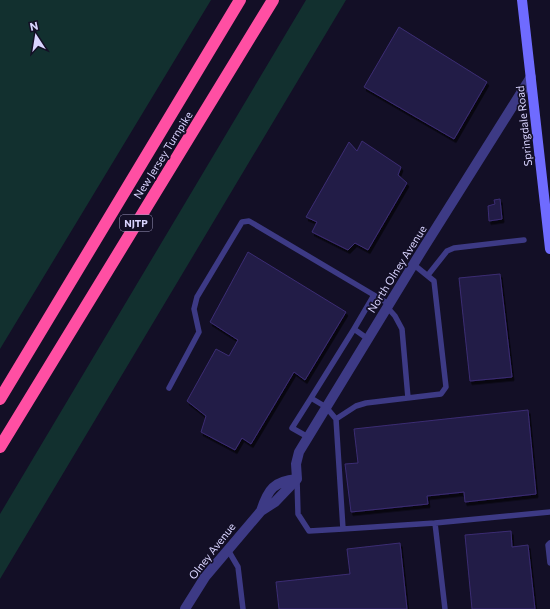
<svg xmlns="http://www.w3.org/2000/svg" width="550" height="609" font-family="Commissioner,sans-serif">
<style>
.green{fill:#12302f}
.building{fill:#241b47;stroke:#3b2d73;filter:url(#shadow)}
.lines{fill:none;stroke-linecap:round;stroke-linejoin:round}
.service{stroke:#3d3a85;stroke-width:5.5}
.minor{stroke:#3d3a85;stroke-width:10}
.secondary{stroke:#6f6bff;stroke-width:10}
.motorway{stroke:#ff4fa3;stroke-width:12}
.labels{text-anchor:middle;stroke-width:3.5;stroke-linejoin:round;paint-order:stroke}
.shield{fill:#130f26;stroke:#9e99be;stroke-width:1}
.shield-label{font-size:10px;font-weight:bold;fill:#d9d4ff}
.street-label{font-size:11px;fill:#d9d4ff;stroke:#130f26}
</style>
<defs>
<filter id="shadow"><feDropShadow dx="2" dy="3.5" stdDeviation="0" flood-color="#0009"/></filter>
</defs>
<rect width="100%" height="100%" fill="#130f26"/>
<!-- green -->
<path class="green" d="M0,0H211L0,349Z
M306,0H346L0,579V514Z"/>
<!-- building -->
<path class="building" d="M399,27L487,82L454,139L364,87Z
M362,141L401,167L398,175L407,183L368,250L355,243L348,250L312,232L317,222L306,217L349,142L357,151Z
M500,199L502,219L489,221L488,206L495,204L494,200Z
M248,252L346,312L305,380L294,372L251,444L242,438L235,450L201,432L206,416L187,401L216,349L229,356L238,340L210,322Z
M500,274L512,377L470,381L459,278Z
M528,410L536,494L465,502L464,492L427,496L428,504L351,512L345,464L358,463L354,429Z
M511,531L512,547L528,545L535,609H472L465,535Z
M400,543L407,609H279L276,582L350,574L347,549Z"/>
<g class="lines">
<!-- service -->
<path class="service" d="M428,275L447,251L454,248L524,240
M387,307L395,316L402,329L408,398
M354,329L311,398L326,407L336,419L343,529L435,523L550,512
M368,339L354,329L374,295
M169,388L199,332L194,309L197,297L242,222L249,221L389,304
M336,419L356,406L366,403L441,394L446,387L434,281L413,264
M308,437L292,428L311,398
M297,479L298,514L309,531L343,529
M435,523L445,609
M550,543L548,545L550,563
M228,550L238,567L243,609"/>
<!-- minor -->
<path class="minor" d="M297,479L296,464L299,452L421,252L531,77
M185,609L205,577L261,511L275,502L297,479C274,481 268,489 261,511"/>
<!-- secondary -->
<path class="secondary" d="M522,0L550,249"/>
<!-- motorway -->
<path class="motorway" d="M0,399L240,0
M0,447L273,0"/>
</g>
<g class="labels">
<!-- shield labels -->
<rect class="shield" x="120" y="215" width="32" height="16" rx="3"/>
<g class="shield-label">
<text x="136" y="227">NJTP</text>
</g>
<!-- street labels -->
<g class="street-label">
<text transform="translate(524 126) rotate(-96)" y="4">Springdale Road</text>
<text transform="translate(163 155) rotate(-58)" y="4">New Jersey Turnpike</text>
<text transform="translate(397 269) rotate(-58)" y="4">North Olney Avenue</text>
<text transform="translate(212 551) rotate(-52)" y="4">Olney Avenue</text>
</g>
</g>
<!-- north arrow -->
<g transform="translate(36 36) rotate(348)" stroke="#130f26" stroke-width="3" paint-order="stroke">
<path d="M0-3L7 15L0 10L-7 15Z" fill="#d9d4ff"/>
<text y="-6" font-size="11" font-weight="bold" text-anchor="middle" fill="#d9d4ff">N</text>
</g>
</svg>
